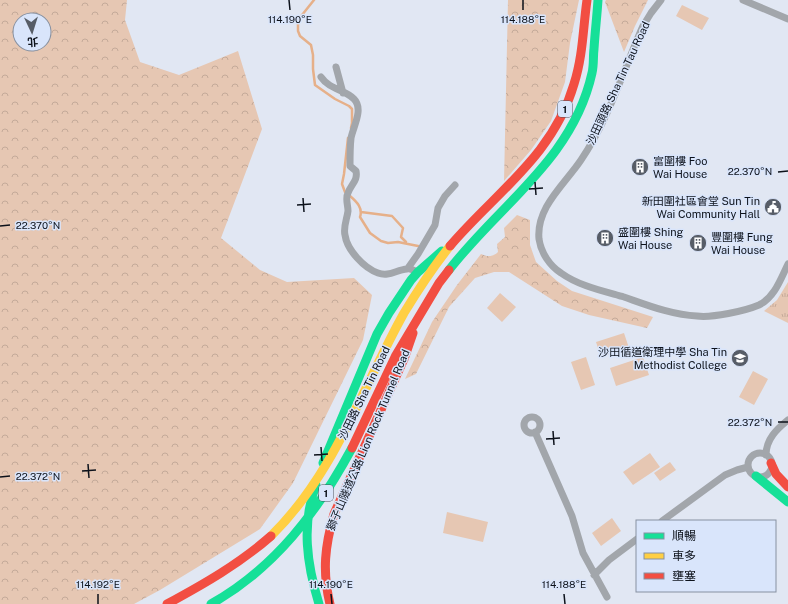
<svg xmlns="http://www.w3.org/2000/svg" width="788" height="604" font-family="'Public Sans','Noto Sans TC',sans-serif">
<style>
.green{fill:#e6c7b3}
.forest{fill:url(#forest-crowns);fill-rule:evenodd}
.park{fill:url(#park-tufts)}
.lines{fill:none;stroke-linecap:round;stroke-linejoin:round}
.stream{stroke:#e6b089;stroke-width:2.5}
.street{stroke:#a2a6ab;stroke-width:7}
.fast{stroke:#16e098;stroke-width:9}
.slow{stroke:#ffcf43;stroke-width:9}
.jam{stroke:#f24e42;stroke-width:9}
.ticks{fill:none;stroke:#0d121b;stroke-width:1.5}
.labels{text-anchor:middle;stroke-width:3;stroke-linejoin:round;paint-order:stroke}
.shield{fill:#d9e5fb;stroke:#4a515e;stroke-width:1}
.shield-label{font-size:10px;font-weight:bold;fill:#0d121b}
.street-label{font-size:11px;fill:#0d121b;stroke:#d9e5fb}
.poi-label{font-size:11px;fill:#0d121b;stroke:#d9e5fb;text-anchor:start}
.ticks-label{font-size:10px;text-anchor:middle;fill:#0d121b;stroke:#d9e5fb;stroke-width:3;stroke-linejoin:round;paint-order:stroke}
</style>
<defs>
<pattern id="forest-crowns" width="20" height="18" patternUnits="userSpaceOnUse"><rect width="20" height="18" fill="#e6c7b3"/><path d="M2 6a3 3 0 1 1 6 0M12 15a3 3 0 1 1 6 0" fill="none" stroke="#c4aa99"/></pattern>
<pattern id="park-tufts" width="24" height="20" patternUnits="userSpaceOnUse"><rect width="24" height="20" fill="#e6c7b3"/><path d="M3 7l-1-3M5 7V3M7 7l1-3M15 17l-1-3M17 17v-4M19 17l1-3" fill="none" stroke="#c4aa99"/></pattern>
</defs>
<rect width="100%" height="100%" fill="#e1e7f3"/>
<!-- green -->
<path class="green" d="M682,5L709,18L702,30L676,16Z
M500,293L516,307L502,322L487,308Z
M624,333L629,348L601,357L596,342Z
M586,357L595,385L581,390L571,362Z
M643,357L649,375L616,386L610,368Z
M753,371L768,379L754,405L739,397Z
M650,453L660,467L633,485L623,472Z
M670,462L676,470L660,481L654,473Z
M447,512L488,522L483,542L443,533Z
M612,518L621,531L601,546L592,533Z"/>
<!-- forest -->
<path class="forest" d="M0,0H127L125,20L140,62L179,75L238,51L262,129L221,238L260,270L287,282L354,278L372,295L363,340L293,483L260,529L160,590L134,604H0ZM20,20H44V44H20Z
M508,0H579L570,43L565,82L551,121L531,150L504,181Z
M606,0H648L635,26L624,52L605,2Z
M517,215L530,220V245L536,262L557,281L572,291L653,317L647,328L589,315L562,306L509,272H494L475,278L449,307L416,374L405,379L432,322L457,285L481,254C487,257 493,257 498,252L497,244L505,237L504,228Z"/>
<!-- park -->
<path class="park" d="M788,282V323L764,311L777,300Z"/>
<g class="lines">
<!-- stream -->
<path class="stream" d="M314,0L298,20V31L300,36L311,45L313,55V69L315,85L335,99L349,106L352,109V123L351,128
M345,192L342,184L344,174L348,138
M350,196C357,202 363,208 360,217L370,233L381,241L388,243L398,242L418,246
M361,212L392,216L403,228L401,237L406,242"/>
<!-- street -->
<path class="street" d="M661,0L651,13L643,26C623,71 609,119 581,160C565,184 536,207 539,239C541,253 550,266 561,273C579,286 603,291 624,297C647,305 672,315 697,316C712,318 745,311 759,305C775,297 781,278 788,264
M743,0L788,19
M336,67L343,93
M321,77C330,90 344,89 354,99C364,109 353,127 351,138C350,147 350,157 350,166L356,171C358,181 351,184 348,193C345,198 348,205 348,211C347,219 343,227 345,235C347,250 364,268 378,273C389,277 396,270 407,269C410,268 415,271 418,272
M408,268L418,254L435,225L438,208L445,196L455,185
M524 425a8 8 0 1 1 16 0a8 8 0 1 1-16 0Z
M535,432L572,516L583,553L607,597
M748 465a12 12 0 1 1 24 0a12 12 0 1 1-24 0Z
M766,455C766,439 777,429 788,420
M662,521L725,475L737,470L748,467
M594,575L609,560L637,539"/>
<!-- fast -->
<path class="fast" d="M449,270C500,204 573,159 592,73C594,65 593,56 594,49C595,32 597,16 598,0
M323,463L377,334L389,313L411,280L418,272L442,251
M756,476L788,502
M316,485C301,524 307,565 319,604
M211,604C275,568 318,511 352,448"/>
<!-- slow -->
<path class="slow" d="M271,536C335,473 361,390 404,313C418,290 433,267 450,246"/>
<!-- jam -->
<path class="jam" d="M450,246C496,192 553,156 574,84C583,56 583,28 587,0
M352,448L396,355L439,283L449,270
M771,463L776,474L788,487
M167,604C204,584 239,564 271,536
M330,604C322,571 325,546 334,514L404,359L413,333"/>
</g>
<!-- ticks -->
<path class="ticks" d="M289,0L290,10M523,0V10M778,172L788,171M535,182L536,195M529,189L543,188M303,198L304,212M297,205L311,204M0,226L10,225M778,422H788M553,431L554,445M546,439L560,438M321,447L322,461M314,455L328,454M88,464L89,478M82,471L96,470M0,477L10,476M98,594V604M331,594L332,604M564,594L565,604"/>
<!-- icons -->
<defs>
<symbol id="building-disc" viewBox="-11 -11 22 22"><circle r="9.5" fill="#575d67" stroke="#d9e5fb"/><path d="M-4-6H4V6H1V3H-1V6H-4ZM-2.5-4.3h1.7v1.8h-1.7ZM.8-4.3h1.7v1.8H.8ZM-2.5-1h1.7V.8h-1.7ZM.8-1h1.7V.8H.8Z" fill="#fff"/></symbol>
<symbol id="civic-disc" viewBox="-11 -11 22 22"><circle r="9.5" fill="#575d67" stroke="#d9e5fb"/><path d="M-.6-6.5H3V-4.5H.6V-3L4-1V1h2V6H-6V1h2V-1L-.6-3ZM-1.2 2.5V6h2.4V2.5Z" fill="#fff"/></symbol>
<symbol id="school-disc" viewBox="-11 -11 22 22"><circle r="9.5" fill="#575d67" stroke="#d9e5fb"/><path d="M0-5L7-2L0 1L-7-2ZM-4 1L0 2.5L4 1V4Q0 6-4 4Z" fill="#fff"/></symbol>
</defs>
<g fill-rule="evenodd">
<use href="#building-disc" x="630" y="157" width="20" height="20"/>
<use href="#civic-disc" x="763" y="197" width="20" height="20"/>
<use href="#building-disc" x="595" y="228" width="20" height="20"/>
<use href="#building-disc" x="688" y="233" width="20" height="20"/>
<use href="#school-disc" x="730" y="348" width="20" height="20"/>
</g>
<g class="labels">
<!-- shield labels -->
<g class="shield">
<rect x="558" y="101" width="14" height="16" rx="3"/>
<rect x="319" y="485" width="14" height="16" rx="3"/>
</g>
<g class="shield-label">
<text x="565" y="113">1</text>
<text x="326" y="497">1</text>
</g>
<!-- street labels -->
<g class="street-label">
<text transform="translate(618 83) rotate(-65)" y="4">沙田頭路 Sha Tin Tau Road</text>
<text transform="translate(364 393) rotate(-64)" y="4">沙田路 Sha Tin Road</text>
<text transform="translate(368 440) rotate(-67)" y="4">獅子山隧道公路 Lion Rock Tunnel Road</text>
</g>
<!-- poi labels -->
<g class="poi-label">
<text x="653" y="165">富圍樓 Foo<tspan x="653" dy="13">Wai House</tspan></text>
<text x="760" y="205" text-anchor="end">新田圍社區會堂 Sun Tin<tspan x="760" dy="13">Wai Community Hall</tspan></text>
<text x="618" y="236">盛圍樓 Shing<tspan x="618" dy="13">Wai House</tspan></text>
<text x="711" y="241">豐圍樓 Fung<tspan x="711" dy="13">Wai House</tspan></text>
<text x="727" y="356" text-anchor="end">沙田循道衛理中學 Sha Tin<tspan x="727" dy="13">Methodist College</tspan></text>
</g>
</g>
<g class="ticks-label">
<text x="290" y="23">114.190°E</text>
<text x="523" y="23">114.188°E</text>
<text x="750" y="175">22.370°N</text>
<text x="38" y="229">22.370°N</text>
<text x="750" y="426">22.372°N</text>
<text x="38" y="480">22.372°N</text>
<text x="98" y="588">114.192°E</text>
<text x="331" y="588">114.190°E</text>
<text x="564" y="588">114.188°E</text>
</g>
<!-- legend -->
<rect x="636" y="520" width="140" height="72" fill="#d9e5fb" stroke="#8791a1"/>
<rect x="644" y="533" width="20" height="6" fill="#16e098" stroke="#8791a1"/>
<text x="672" y="540" font-size="12" fill="#0d121b">順暢</text>
<rect x="644" y="553" width="20" height="6" fill="#ffcf43" stroke="#8791a1"/>
<text x="672" y="560" font-size="12" fill="#0d121b">車多</text>
<rect x="644" y="573" width="20" height="6" fill="#f24e42" stroke="#8791a1"/>
<text x="672" y="580" font-size="12" fill="#0d121b">壅塞</text>
<!-- north arrow -->
<g transform="translate(32 32) rotate(176)"><circle r="19" fill="#d9e5fb" stroke="#8791a1"/>
<path d="M0-3L7 15L0 10L-7 15Z" fill="#575d67"/>
<text y="-6" font-size="11" font-weight="bold" text-anchor="middle" fill="#0d121b">北</text>
</g>
</svg>
